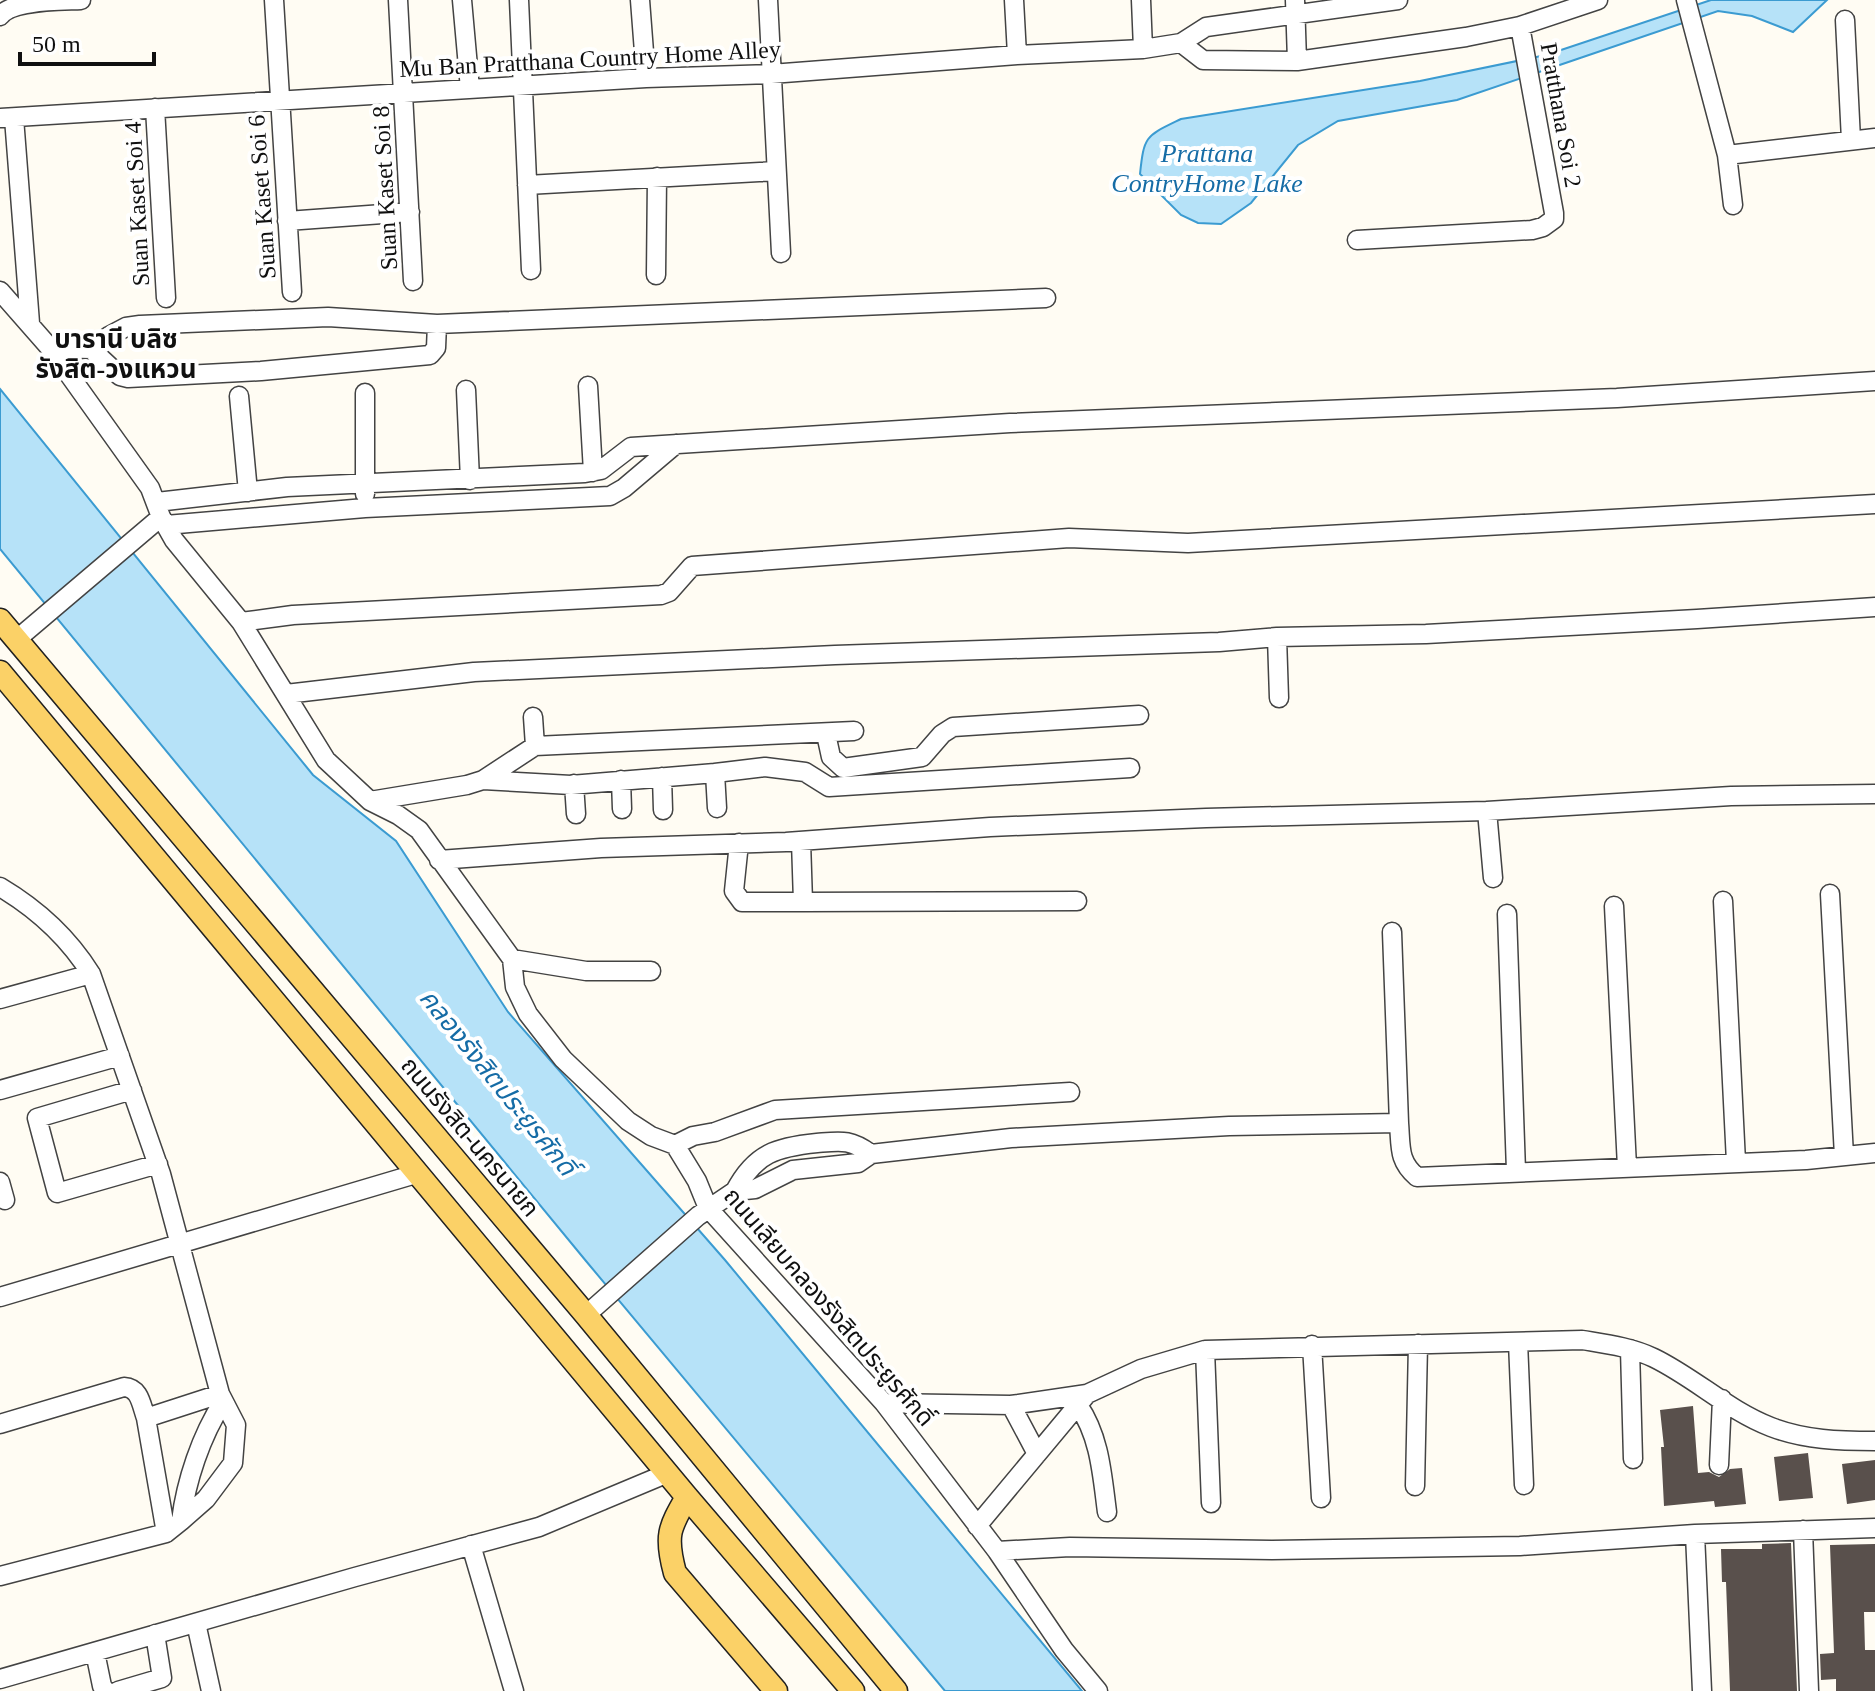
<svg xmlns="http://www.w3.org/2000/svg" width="1875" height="1691" font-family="'Times New Roman','Noto Sans Thai',serif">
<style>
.water{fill:#b6e2f8;stroke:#3b9bd1;stroke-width:2}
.building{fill:#59504c}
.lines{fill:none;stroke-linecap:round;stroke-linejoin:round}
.minor-casing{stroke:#434343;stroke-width:21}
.major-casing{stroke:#212121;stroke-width:25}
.minor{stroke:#fff;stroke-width:18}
.major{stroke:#fbd167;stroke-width:22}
.labels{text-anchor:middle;stroke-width:8;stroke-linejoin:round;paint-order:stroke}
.street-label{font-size:24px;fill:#101010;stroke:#fff}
.water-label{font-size:26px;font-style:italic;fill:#156ca6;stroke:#fff}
.neighbourhood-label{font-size:26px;font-weight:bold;fill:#101010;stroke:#fff}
</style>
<rect width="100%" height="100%" fill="#fffcf3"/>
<!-- water -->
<path class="water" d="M1711,0H1827L1793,32L1752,16L1718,11L1457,100L1338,121L1298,145L1251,203L1221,224L1198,223L1181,215L1140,174C1144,135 1146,136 1181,119L1420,81L1546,55Z
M0,389L313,775L396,841L508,1012L725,1260L1082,1691H945L586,1261L0,549Z"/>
<!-- building -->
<path class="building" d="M1693,1406L1698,1473L1709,1472L1719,1477L1730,1469L1742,1468L1746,1504L1715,1507L1714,1501L1664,1506L1661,1447H1664L1660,1410Z
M1808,1453L1813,1498L1779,1501L1774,1457Z
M1875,1460V1500L1847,1504L1842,1464Z
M1791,1543L1797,1691H1730L1726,1582H1722L1721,1549H1762V1544Z
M1875,1544V1612H1864L1865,1650H1875V1691H1836V1679L1821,1680L1820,1654L1834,1653L1830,1545Z"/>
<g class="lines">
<defs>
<path id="minor" d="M274,0L292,292
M398,0L413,281
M462,0L470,89
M519,0L531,270
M640,0L646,78
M768,0L781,253
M1014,0L1017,55
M1141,0L1143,49
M1295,0L1297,61
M1686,0L1727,155L1875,138
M0,16C12,0 60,1 81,0
M1845,20L1851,140
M1181,43L1203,60L1297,61L1466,37L1520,26L1598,0
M155,108L166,298
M0,118L646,78L771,74L1017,55L1143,49L1181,43L1206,27L1398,0
M14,118L30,323
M1727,155L1733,205
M527,185L776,171
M287,221L410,212
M1357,240L1532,230L1543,227L1554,219V213L1520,26
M656,275L657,177
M0,291L50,348L150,488L161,517L174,540L241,622L326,760L370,801L398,815L419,830L512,959L515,987L528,1014L563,1059L628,1121L651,1136L675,1145L697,1181L708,1208L884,1403L997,1551L1064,1650L1098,1691
M50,348L91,349L109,336L126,327L140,325L328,317L437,324L1046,298
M91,349L120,376L128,378L261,371L430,355L436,348L437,324
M588,386L593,472
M466,390L470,480
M365,393V494
M239,396L248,492
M157,502L287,487L585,473L601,470L631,447L1010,423L1617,398L1875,381
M166,525L365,508L610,496L624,488L676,444
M241,622L293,615L661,595L669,592L692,566L1069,538L1188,543L1875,504
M1277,637L1279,698
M16,640L161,517
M286,694L474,672L835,655L1219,642L1277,637L1426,634L1697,619L1875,607
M533,717L535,746
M826,734L831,757L843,768L922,757L942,734L953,727L1139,715
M715,773L765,767L805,772L829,787L1130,768
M662,777L663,810
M483,780L571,785L715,773L717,808
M621,780L622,809
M574,784L576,814
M370,801L467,785L483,780L535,746L854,731
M1487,811L1493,878
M739,843L734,891L742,902H803L801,841
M439,860L601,848L786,842L990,827L1206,818L1487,811L1731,796L1875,794
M0,887C37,909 68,937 91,974L161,1174L220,1394L236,1425L233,1463L206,1499L181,1521L166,1533L0,1576
M1830,894L1844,1156
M1723,901L1736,1162
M803,902L1077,901
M1614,906L1627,1167
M1507,914L1516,1171
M1392,932L1399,1123
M512,959L586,971H651
M0,999L91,974
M0,1090L120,1056
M132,1090L37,1118L57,1193L158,1164
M675,1145L693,1136L715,1132L775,1110L1070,1092
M0,1182L5,1200
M735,1191C755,1153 777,1147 817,1143C842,1141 850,1139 871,1154
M0,1297L419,1173
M586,1315L698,1216L735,1191L755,1189L793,1170L858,1163L871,1154L1011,1138L1229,1126L1399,1123C1401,1147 1398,1161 1417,1177L1806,1160L1875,1153
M1518,1342L1524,1485
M1312,1345L1321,1498
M1630,1349L1633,1459
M1205,1350L1211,1503
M884,1403L1011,1405L1087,1394L1141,1369L1205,1350L1582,1340C1606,1344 1631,1347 1654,1358C1695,1378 1729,1411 1771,1427C1805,1440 1839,1441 1875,1441
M1011,1405L1037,1454
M1078,1405C1100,1437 1102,1474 1107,1512
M146,1418L166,1533
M0,1424L124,1387C140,1388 141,1404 146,1418L220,1394
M1719,1465L1722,1399
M1415,1486L1418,1344
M181,1521C186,1481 201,1436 223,1402
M977,1526L1087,1394
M1803,1530L1809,1691
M1695,1534L1702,1691
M471,1545L514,1691
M997,1551L1070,1547L1272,1550L1520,1546L1695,1534L1875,1528
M196,1623L211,1691
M95,1652L102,1686L106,1691
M0,1679L355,1577L539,1527L668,1473
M118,1691L162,1678L155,1634"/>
<path id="major" d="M0,620L586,1315L896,1691
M0,672L687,1497L853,1691
M687,1497C669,1528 665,1536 675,1573L776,1691"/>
</defs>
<!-- minor casing -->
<use href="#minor" class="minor-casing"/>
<!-- major casing -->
<use href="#major" class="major-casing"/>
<!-- minor -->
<use href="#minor" class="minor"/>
<!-- major -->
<use href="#major" class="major"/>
</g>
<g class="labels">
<!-- street labels -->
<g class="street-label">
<text transform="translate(590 59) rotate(-3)" y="8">Mu Ban Pratthana Country Home Alley</text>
<text transform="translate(1561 115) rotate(80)" y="8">Pratthana Soi 2</text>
<text transform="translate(385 188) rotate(-93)" y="8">Suan Kaset Soi 8</text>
<text transform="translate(262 197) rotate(-94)" y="8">Suan Kaset Soi 6</text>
<text transform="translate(137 204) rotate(-93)" y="8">Suan Kaset Soi 4</text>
<text transform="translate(470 1137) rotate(50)" y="8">ถนนรังสิต-นครนายก</text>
<text transform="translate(829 1307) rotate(49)" y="8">ถนนเลียบคลองรังสิตประยูรศักดิ์</text>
</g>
<!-- water labels -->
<g class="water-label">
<text x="1207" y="162">Prattana<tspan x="1207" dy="30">ContryHome Lake</tspan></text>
<text transform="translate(498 1082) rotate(51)" y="9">คลองรังสิตประยูรศักดิ์</text>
</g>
<!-- neighbourhood labels -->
<g class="neighbourhood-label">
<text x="116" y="348">บารานี บลิซ<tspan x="116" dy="30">รังสิต-วงแหวน</tspan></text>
</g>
</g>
<!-- scale -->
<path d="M20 52v12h134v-12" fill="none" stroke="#101010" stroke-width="4"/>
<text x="32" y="52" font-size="24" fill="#101010" stroke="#ffffff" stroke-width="6" paint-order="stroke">50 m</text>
</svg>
